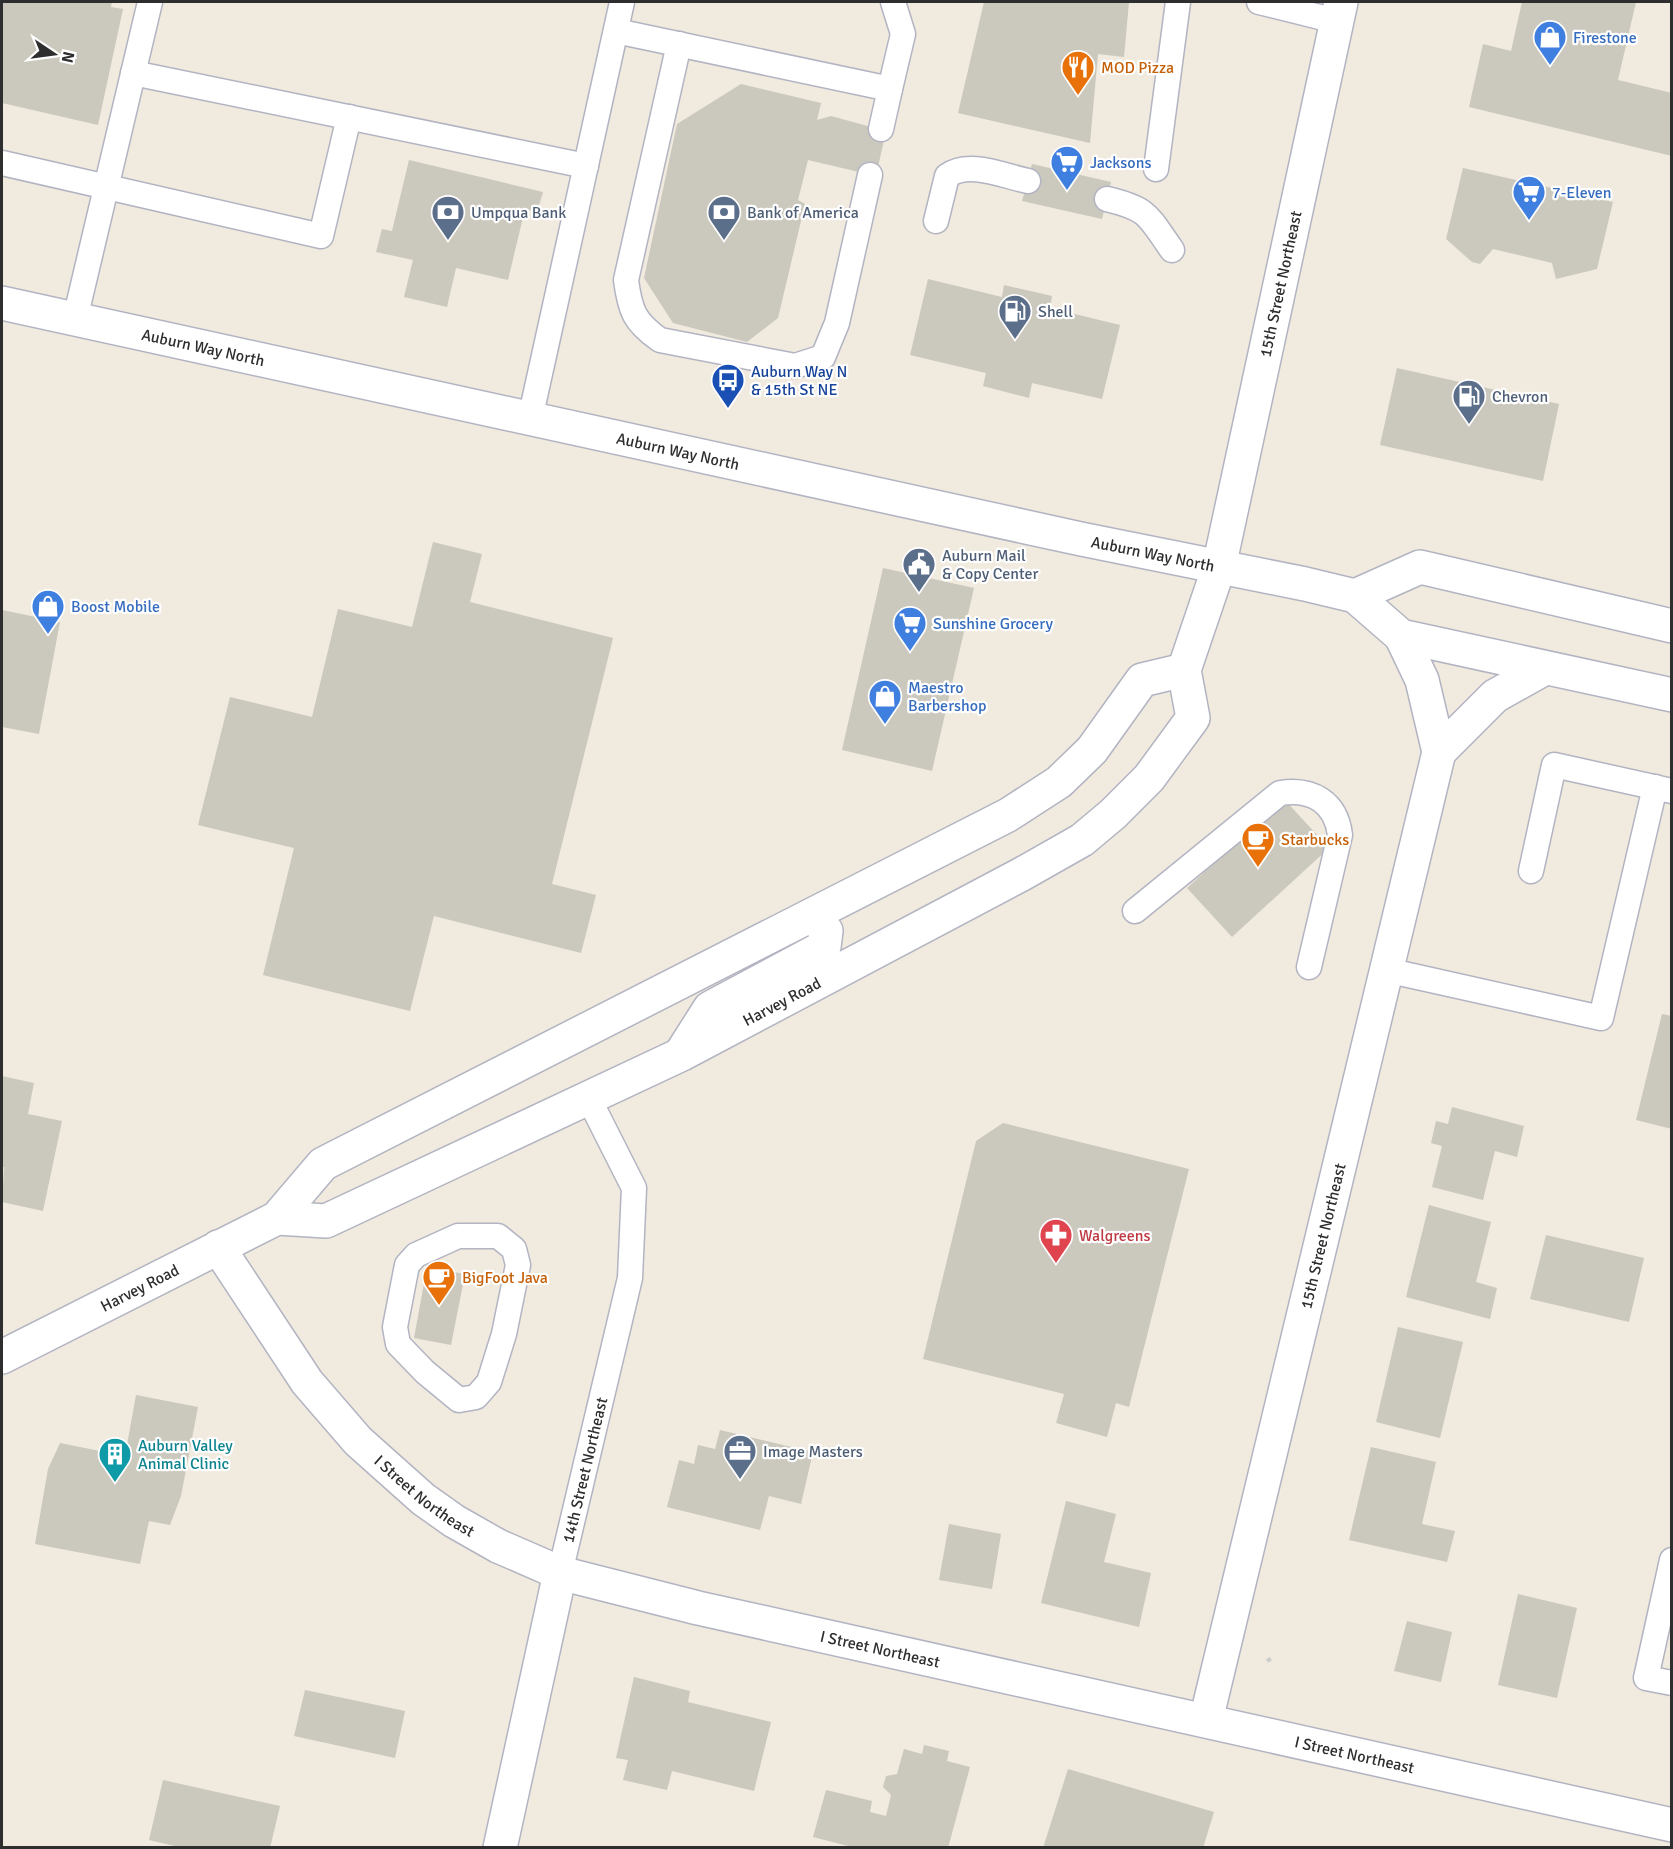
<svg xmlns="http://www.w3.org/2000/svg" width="1673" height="1849" font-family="Signika,sans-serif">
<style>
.building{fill:#cbc8bd}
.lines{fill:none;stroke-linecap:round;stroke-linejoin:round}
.service-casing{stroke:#b3b4c2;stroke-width:27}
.minor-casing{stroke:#b3b4c2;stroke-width:36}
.tertiary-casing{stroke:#b3b4c2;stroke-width:36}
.secondary-casing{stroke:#b3b4c2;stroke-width:36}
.path{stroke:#cdcdcd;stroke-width:4;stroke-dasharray:4.5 3;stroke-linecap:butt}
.service{stroke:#fff;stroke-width:24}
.minor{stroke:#fff;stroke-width:33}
.tertiary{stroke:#fff;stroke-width:33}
.secondary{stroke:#fff;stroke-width:33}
.labels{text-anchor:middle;stroke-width:4.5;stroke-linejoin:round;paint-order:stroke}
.shop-label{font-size:16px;fill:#366cbe;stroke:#fff;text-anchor:start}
.food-label{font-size:16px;fill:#c56008;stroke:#fff;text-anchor:start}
.service-label{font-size:16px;fill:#4e5e75;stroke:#fff;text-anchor:start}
.street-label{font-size:16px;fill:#2e2e2e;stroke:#fff}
.transit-label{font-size:16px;fill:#164399;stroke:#fff;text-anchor:start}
.health-label{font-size:16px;fill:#be3a42;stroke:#fff;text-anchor:start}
.culture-label{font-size:16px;fill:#0d838f;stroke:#fff;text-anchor:start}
</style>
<rect width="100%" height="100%" fill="#f0eadf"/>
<!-- building -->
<path class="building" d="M2,2H112L111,7L123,9L98,125L2,103Z
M984,2H1129L1124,57L1098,54L1090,143L958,113Z
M1522,2H1636L1618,80L1672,93V156L1469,107L1483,44L1511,51Z
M741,84L821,103L817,120L831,116L886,131L876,176L808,160L798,200L805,204L778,318L747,342L673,323L644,278L677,124Z
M409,160L543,192L537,212L525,209L508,280L456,268L447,307L404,297L413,260L376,252L382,229L392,231Z
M1032,164L1111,182L1102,219L1022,201Z
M1463,168L1613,202L1597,269L1556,279L1552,263L1493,249L1480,264L1472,262L1446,239Z
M928,279L1002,297L1004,285L1052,296L1050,308L1120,325L1102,399L1032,383L1029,398L983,386L986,373L910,355Z
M1397,368L1559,404L1543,481L1380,445Z
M433,542L482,554L470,602L613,638L552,884L596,895L581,953L434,916L410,1011L263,975L294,848L198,825L230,697L312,717L338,609L412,627Z
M883,568L974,588L932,771L842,750Z
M2,610L60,622L39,734L2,727Z
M1284,799L1329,848L1232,937L1187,888Z
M1662,1014L1672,1016V1129L1636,1120Z
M2,1076L34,1083L28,1114L62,1121L43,1211L2,1202L4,1167H2Z
M1452,1107L1524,1126L1517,1157L1495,1151L1483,1200L1432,1187L1442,1146L1431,1143L1436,1121L1448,1124Z
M1003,1123L1189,1169L1129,1407L1116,1403L1107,1437L1056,1423L1064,1394L923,1359L976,1141Z
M1429,1205L1491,1222L1476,1282L1497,1288L1490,1319L1406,1297Z
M1546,1235L1644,1258L1629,1322L1530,1299Z
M427,1267L465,1274L451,1345L414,1338Z
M1398,1327L1463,1342L1440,1438L1376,1422Z
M136,1395L198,1407L181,1496L170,1525L149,1521L140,1564L35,1544L48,1469L60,1443L125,1456Z
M720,1430L813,1452L801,1504L769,1496L760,1530L667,1507L679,1460L694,1464L698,1445L715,1449Z
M1371,1447L1436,1462L1422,1524L1455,1531L1447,1562L1349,1540Z
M1066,1501L1116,1514L1104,1562L1151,1573L1139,1627L1041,1603Z
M949,1524L1001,1534L992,1589L939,1580Z
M1518,1594L1577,1608L1557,1698L1498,1685Z
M1407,1621L1452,1632L1441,1682L1394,1671Z
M634,1677L690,1691L688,1702L771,1722L754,1791L672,1771L667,1790L623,1780L628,1760L616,1758Z
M305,1690L405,1711L395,1758L294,1736Z
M924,1745L949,1751L947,1761L970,1767L948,1848H856L813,1837L826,1790L872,1801L870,1812L886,1816L891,1795L883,1787L886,1776L897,1774L904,1749L922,1754Z
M1068,1769L1214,1812L1203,1848H1043Z
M163,1780L280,1806L270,1848H183L149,1840Z"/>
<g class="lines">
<defs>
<g id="service">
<path d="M1259,2L1336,21"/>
<path d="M616,31L890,89L903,34L893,2"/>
<path d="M679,44L626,280C630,310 634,322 660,340L795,366L823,357L837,323L870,175"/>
<path d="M133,73L586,166"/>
<path d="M881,129L890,89"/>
<path d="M2,163L321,236L349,117"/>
<path d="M1156,169L1178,2"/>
<path d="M1107,199C1149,209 1148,216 1172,250"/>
<path d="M936,221L947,176C969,160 1003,176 1028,181"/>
<path d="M75,319L150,2"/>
<path d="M530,419L622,2"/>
<path d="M1531,871L1554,765L1672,791"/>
<path d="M1135,911L1280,793C1312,788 1336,802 1340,835L1309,967"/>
<path d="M1386,970L1601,1018L1655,787"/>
<path d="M458,1236H498L514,1249L518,1265L504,1334L489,1382L476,1397L459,1400L425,1372L398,1344L395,1327L407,1265L416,1255Z"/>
<path d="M1672,1560L1646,1678L1672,1683"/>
<path id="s1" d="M560,1573L630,1278L634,1188L588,1097"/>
</g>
<g id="minor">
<path d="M1401,636L1422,680L1439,752L1495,696L1545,668"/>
<path id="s2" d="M1206,1720L1439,752"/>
</g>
<g id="tertiary">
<path id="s3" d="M218,1247L307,1382L358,1441L423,1499L454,1521L498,1546L560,1573L698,1608L1672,1825"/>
<path d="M500,1848L560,1573"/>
</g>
<g id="secondary">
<path id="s4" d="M2,303L1081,539L1305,584L1355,596L1401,636L1672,695"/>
<path d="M1355,596L1420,567L1672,626"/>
<path d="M682,1052L710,1008L824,947L826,931L814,915"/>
<path id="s5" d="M277,1218L326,1221L682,1054L1022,874L1082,840L1113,814L1149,778L1193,718L1184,670L1219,567L1341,2"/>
<path id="s6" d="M2,1357L277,1218L323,1164L1008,815L1059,782L1092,750L1142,680L1184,670"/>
</g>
</defs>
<!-- service casing -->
<use href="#service" class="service-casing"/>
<!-- minor casing -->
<use href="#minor" class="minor-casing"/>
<!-- tertiary casing -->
<use href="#tertiary" class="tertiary-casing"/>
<!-- secondary casing -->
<use href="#secondary" class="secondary-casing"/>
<!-- path -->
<path class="path" d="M1267,1661L1272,1658"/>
<!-- service -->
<use href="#service" class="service"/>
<!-- minor -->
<use href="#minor" class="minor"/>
<!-- tertiary -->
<use href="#tertiary" class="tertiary"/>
<!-- secondary -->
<use href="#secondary" class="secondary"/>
</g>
<!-- icons -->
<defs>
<symbol id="shop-pin" viewBox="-11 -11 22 30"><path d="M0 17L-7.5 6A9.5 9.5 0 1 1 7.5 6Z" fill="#3f7fe0" stroke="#fff"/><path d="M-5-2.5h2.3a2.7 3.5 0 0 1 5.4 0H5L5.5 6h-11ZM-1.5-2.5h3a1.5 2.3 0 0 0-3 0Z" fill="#fff"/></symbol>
<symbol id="restaurant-pin" viewBox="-11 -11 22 30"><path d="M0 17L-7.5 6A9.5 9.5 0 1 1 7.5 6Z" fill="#e8710a" stroke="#fff"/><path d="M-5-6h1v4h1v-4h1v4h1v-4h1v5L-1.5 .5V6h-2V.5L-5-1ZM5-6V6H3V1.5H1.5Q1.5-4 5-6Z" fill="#fff"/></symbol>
<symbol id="supermarket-pin" viewBox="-11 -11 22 30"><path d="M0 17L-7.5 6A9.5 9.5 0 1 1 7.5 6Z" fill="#3f7fe0" stroke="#fff"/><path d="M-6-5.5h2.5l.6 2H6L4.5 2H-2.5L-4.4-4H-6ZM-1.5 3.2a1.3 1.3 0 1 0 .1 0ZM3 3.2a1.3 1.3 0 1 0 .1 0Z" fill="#fff"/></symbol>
<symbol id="bank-pin" viewBox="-11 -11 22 30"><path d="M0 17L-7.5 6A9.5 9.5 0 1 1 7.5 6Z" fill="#5c6f8a" stroke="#fff"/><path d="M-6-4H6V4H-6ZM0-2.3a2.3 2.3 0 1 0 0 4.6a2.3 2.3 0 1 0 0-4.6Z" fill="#fff"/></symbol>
<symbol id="fuel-pin" viewBox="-11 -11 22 30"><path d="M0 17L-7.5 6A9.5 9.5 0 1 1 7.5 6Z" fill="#5c6f8a" stroke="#fff"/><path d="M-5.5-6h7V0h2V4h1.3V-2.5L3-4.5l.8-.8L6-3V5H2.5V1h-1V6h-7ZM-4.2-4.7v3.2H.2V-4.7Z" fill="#fff"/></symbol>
<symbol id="bus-pin" viewBox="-11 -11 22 30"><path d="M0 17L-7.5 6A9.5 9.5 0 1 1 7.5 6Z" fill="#1a4fb4" stroke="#fff"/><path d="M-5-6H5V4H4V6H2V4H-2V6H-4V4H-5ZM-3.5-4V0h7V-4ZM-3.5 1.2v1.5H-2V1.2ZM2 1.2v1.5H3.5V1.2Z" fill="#fff"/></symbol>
<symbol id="civic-pin" viewBox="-11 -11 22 30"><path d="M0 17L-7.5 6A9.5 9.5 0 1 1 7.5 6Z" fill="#5c6f8a" stroke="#fff"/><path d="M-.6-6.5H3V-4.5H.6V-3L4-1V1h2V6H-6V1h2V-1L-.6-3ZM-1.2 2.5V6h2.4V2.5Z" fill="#fff"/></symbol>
<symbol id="cafe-pin" viewBox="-11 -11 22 30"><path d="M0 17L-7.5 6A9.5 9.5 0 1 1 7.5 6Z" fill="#e8710a" stroke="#fff"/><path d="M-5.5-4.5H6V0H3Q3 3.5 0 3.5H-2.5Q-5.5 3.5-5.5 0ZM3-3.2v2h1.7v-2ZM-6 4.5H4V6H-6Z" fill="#fff"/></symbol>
<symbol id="pharmacy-pin" viewBox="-11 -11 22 30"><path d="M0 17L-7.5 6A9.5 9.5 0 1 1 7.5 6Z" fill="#e0444e" stroke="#fff"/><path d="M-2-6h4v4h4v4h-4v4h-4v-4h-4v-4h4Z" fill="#fff"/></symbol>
<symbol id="office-pin" viewBox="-11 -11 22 30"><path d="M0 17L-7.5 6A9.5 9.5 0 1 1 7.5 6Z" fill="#5c6f8a" stroke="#fff"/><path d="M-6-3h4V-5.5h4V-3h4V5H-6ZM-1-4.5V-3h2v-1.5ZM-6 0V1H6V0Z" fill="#fff"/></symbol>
<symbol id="building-pin" viewBox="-11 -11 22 30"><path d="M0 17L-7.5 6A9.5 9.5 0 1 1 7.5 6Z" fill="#0f9aa8" stroke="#fff"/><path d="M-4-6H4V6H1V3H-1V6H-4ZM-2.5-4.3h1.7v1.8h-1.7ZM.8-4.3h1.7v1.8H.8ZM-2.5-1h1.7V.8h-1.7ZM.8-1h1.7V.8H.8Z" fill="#fff"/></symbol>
</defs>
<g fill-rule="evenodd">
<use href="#shop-pin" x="1531" y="18" width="38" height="52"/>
<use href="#restaurant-pin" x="1059" y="48" width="38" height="52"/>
<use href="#supermarket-pin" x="1048" y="143" width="38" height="52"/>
<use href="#supermarket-pin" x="1510" y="173" width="38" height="52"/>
<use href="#bank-pin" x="429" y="193" width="38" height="52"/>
<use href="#bank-pin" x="705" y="193" width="38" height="52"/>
<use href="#fuel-pin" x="996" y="292" width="38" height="52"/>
<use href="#bus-pin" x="709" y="361" width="38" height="52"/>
<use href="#fuel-pin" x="1450" y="377" width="38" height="52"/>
<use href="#civic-pin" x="900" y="545" width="38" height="52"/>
<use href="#shop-pin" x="29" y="587" width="38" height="52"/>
<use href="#supermarket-pin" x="891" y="604" width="38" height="52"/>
<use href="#shop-pin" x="866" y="677" width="38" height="52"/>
<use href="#cafe-pin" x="1239" y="820" width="38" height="52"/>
<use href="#pharmacy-pin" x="1037" y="1216" width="38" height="52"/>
<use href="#cafe-pin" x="420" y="1258" width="38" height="52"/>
<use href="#office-pin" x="721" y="1432" width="38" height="52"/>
<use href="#building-pin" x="96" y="1435" width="38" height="52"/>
</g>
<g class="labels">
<!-- shop labels -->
<g class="shop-label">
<text x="1573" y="43">Firestone</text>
<text x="1090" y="168">Jacksons</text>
<text x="1552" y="198">7-Eleven</text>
<text x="71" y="612">Boost Mobile</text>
<text x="933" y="629">Sunshine Grocery</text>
<text x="908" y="693">Maestro<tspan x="908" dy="18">Barbershop</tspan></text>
</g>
<!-- food labels -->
<g class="food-label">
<text x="1101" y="73">MOD Pizza</text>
<text x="1281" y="845">Starbucks</text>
<text x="462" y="1283">BigFoot Java</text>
</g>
<!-- service labels -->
<g class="service-label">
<text x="471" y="218">Umpqua Bank</text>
<text x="747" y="218">Bank of America</text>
<text x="1038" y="317">Shell</text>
<text x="1492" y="402">Chevron</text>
<text x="942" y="561">Auburn Mail<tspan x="942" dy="18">&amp; Copy Center</tspan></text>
<text x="763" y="1457">Image Masters</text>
</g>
<!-- street labels -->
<g class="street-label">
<text dy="6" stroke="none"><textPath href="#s5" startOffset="1509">15th Street Northeast</textPath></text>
<text dy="6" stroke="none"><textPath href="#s4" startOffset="206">Auburn Way North</textPath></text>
<text dy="6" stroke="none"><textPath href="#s4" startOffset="692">Auburn Way North</textPath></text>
<text dy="6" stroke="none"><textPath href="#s4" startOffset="1178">Auburn Way North</textPath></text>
<text dy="6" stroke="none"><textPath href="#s5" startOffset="555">Harvey Road</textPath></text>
<text dy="6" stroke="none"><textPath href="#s2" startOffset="498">15th Street Northeast</textPath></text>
<text dy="6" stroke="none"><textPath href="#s6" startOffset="154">Harvey Road</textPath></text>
<text dy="6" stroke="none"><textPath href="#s1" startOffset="106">14th Street Northeast</textPath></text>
<text dy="6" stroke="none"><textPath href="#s3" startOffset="326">I Street Northeast</textPath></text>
<text dy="6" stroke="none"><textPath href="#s3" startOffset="812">I Street Northeast</textPath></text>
<text dy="6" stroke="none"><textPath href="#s3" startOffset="1298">I Street Northeast</textPath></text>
</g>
<!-- transit labels -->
<g class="transit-label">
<text x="751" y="377">Auburn Way N<tspan x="751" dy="18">&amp; 15th St NE</tspan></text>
</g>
<!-- health labels -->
<g class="health-label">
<text x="1079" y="1241">Walgreens</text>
</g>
<!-- culture labels -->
<g class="culture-label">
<text x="138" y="1451">Auburn Valley<tspan x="138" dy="18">Animal Clinic</tspan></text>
</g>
</g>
<!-- border -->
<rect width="1673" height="1849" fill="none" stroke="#2e2e2e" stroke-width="6"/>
<!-- north arrow -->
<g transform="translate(54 54) rotate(103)" stroke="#ffffff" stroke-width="4.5" paint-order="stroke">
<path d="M0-4.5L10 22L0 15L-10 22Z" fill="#2e2e2e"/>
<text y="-9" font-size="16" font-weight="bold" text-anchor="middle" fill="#2e2e2e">N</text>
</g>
</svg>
